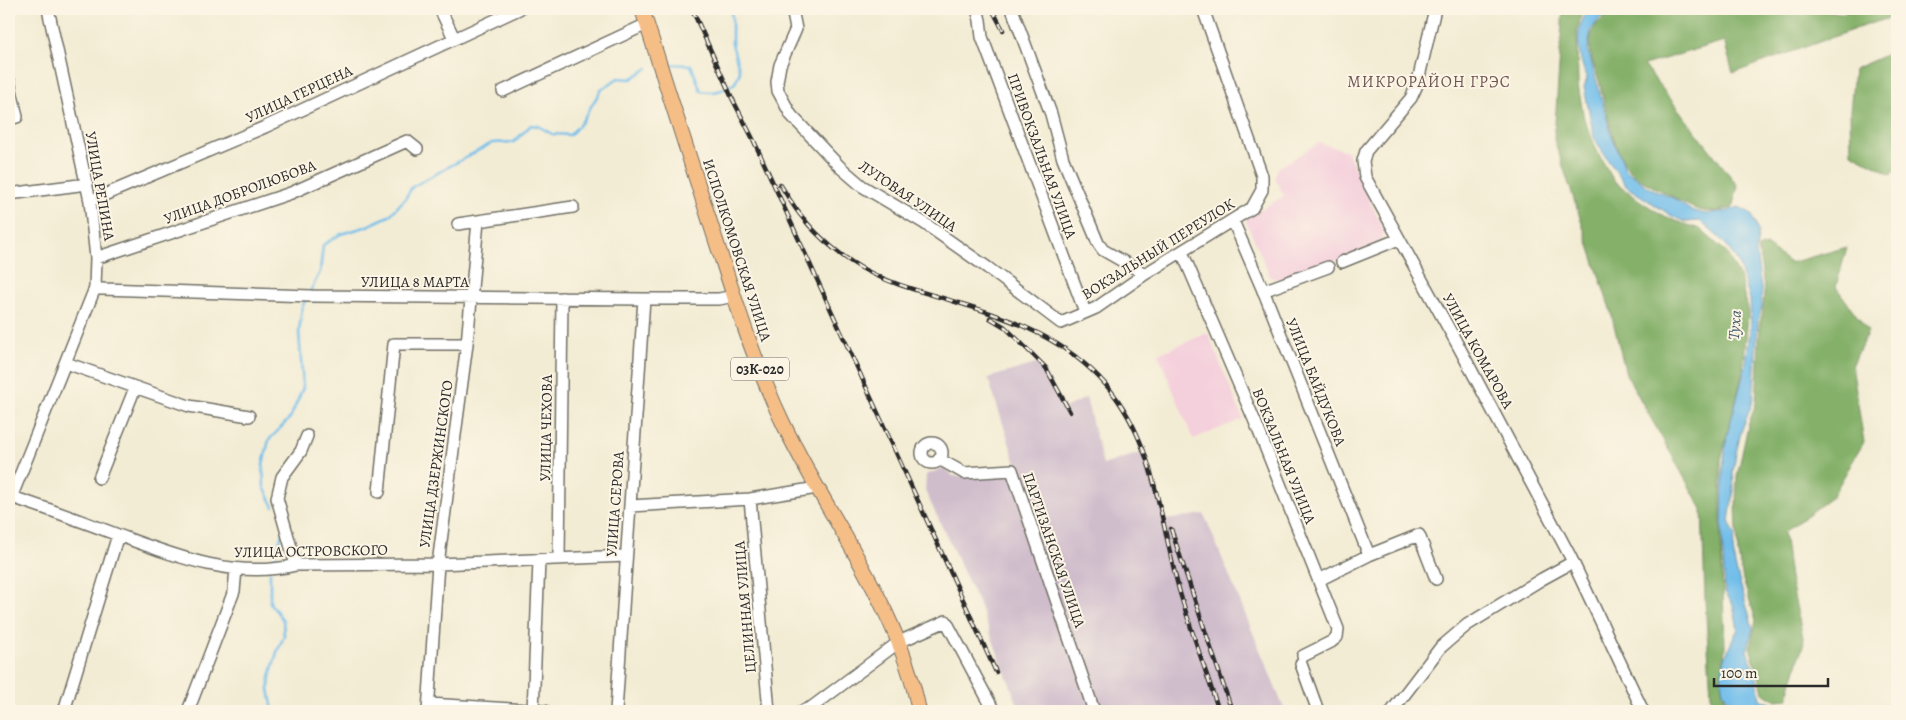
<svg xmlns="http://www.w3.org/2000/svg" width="1906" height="720" font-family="Alegreya,serif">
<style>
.built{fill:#f4cfdc}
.industrial{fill:#d0bdcc}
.forest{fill:#84b069;stroke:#586e4a}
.water{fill:#71beeb;stroke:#4e748b}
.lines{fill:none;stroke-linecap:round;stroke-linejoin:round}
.stream{stroke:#71beeb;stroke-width:2.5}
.minor-casing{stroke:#716f66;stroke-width:14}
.major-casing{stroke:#716f66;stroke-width:16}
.minor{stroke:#fff;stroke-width:11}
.major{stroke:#f6be87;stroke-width:14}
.rail-casing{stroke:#2b2b2b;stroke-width:4.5}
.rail{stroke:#fcf5e5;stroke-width:2.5;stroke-dasharray:8;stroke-linecap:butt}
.labels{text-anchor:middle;stroke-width:4;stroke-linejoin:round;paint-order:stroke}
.shield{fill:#fcf5e5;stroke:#6a6863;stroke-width:1}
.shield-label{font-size:14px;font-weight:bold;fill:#2b2b2b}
.street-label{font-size:15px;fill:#2b2b2b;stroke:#fcf5e5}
.neighbourhood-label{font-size:16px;letter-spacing:1px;fill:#705754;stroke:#fcf5e5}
.water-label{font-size:16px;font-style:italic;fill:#405765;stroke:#fcf5e5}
</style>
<rect width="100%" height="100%" fill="#fcf5e5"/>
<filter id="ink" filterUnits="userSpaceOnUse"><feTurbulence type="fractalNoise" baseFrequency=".02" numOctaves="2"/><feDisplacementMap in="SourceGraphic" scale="10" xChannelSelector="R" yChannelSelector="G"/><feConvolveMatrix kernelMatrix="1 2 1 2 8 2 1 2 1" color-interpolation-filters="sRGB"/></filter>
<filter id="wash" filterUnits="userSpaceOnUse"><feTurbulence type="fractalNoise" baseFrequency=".0096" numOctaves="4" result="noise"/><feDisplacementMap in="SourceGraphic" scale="20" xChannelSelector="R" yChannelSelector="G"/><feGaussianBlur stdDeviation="1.12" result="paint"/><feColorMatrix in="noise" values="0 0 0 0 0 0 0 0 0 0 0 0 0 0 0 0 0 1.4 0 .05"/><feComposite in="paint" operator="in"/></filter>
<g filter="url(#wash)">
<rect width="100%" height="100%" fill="#f3ecd4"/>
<!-- built -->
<path class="built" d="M1319,143L1347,151L1385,234L1377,243L1331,263L1329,259L1286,279L1271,278L1245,219L1284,196L1275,177L1278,168Z
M1208,333L1243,419L1193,439L1158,354Z"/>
<!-- industrial -->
<path class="industrial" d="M1039,363L1065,408L1086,398L1103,465L1143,452L1166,520L1204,514L1285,711H1020L979,604L925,491L926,475L945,467L953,476H1020L988,378Z"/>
<!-- forest -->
<path class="forest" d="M1563,9H1588L1581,15L1577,33L1578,85L1584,119L1598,153L1614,181L1639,200L1667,218L1700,229L1726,252L1740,277L1748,314L1743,371L1721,460V542L1725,646L1722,688L1725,698L1735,711H1712L1705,599L1702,509L1626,374L1610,309L1554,139Z
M1624,9H1817L1840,13L1862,9H1897V16L1869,24L1733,73L1724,41L1644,65L1738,186L1732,208C1701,216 1697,210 1671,196C1657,188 1637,181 1627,167C1613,149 1605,103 1599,81C1594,65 1586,49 1592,33C1597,18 1611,14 1624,9Z
M1897,50V85L1891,94L1897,115V167L1891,174L1851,153L1850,112L1854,69Z
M1766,245L1790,263L1847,247L1836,287L1868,331L1852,366L1864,442L1832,497L1784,532L1790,578L1804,642L1790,688L1788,699L1776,700L1763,693L1759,675L1750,648L1756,620L1743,580L1738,554L1736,505L1737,476L1748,426L1756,403L1760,322C1768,297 1762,272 1758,248Z"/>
<!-- water -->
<path class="water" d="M1591,9H1619L1601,17L1591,30L1588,50L1612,137L1626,170L1648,187L1675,199L1690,210L1705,214L1728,211L1739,207L1752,214L1758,232L1756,253L1761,288L1762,307L1758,319L1753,401L1741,432L1736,453L1733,473L1734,490L1729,521L1735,535L1733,548L1735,566L1753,628L1747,651L1756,672L1760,699L1773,704L1814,711H1738C1733,706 1726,698 1723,691C1717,670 1729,647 1738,629L1733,605L1725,592L1722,533L1723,469L1727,435L1745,369L1751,327L1750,299L1738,262L1724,242L1700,221L1685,222L1672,216L1627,187L1605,156L1594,137L1584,87L1587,79C1579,58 1571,26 1591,9Z"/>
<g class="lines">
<!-- stream -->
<path class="stream" d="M666,64L691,65L701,91C716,94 723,90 735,83L740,72L732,44V16L730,9
M310,292L320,272L323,245L341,234L365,227L389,216L405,199L412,187L492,143L514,142L531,125L538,126L552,134L570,135L581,123L601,90L618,78L631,79L648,68
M274,507L264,487L263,464L269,440L290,418L303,388L299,332L302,307L306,299
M271,566L282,534
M270,572V603L283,620L284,636L277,652L270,677L269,689L273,711"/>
</g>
</g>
<g filter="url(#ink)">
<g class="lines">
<defs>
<path id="minor" d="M440,9L454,38
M792,9L796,29L780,65L777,82L778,91L791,115L840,167L862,186L924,223L988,268L1061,323L1096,308L1145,274L1252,208L1262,190V176L1203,9
M977,9L980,20L982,37L1085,312
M1012,9L1051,114L1063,159L1098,243L1103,250L1145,274
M1435,9L1417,85L1411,98L1366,151L1363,161L1365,177L1460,349L1570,556L1643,711
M9,81L17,117L9,119
M503,91L647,24
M9,194L87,184
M90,201L265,127L519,9
M1233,221L1265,295L1369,555
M458,224L573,207
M1182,252L1256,424L1338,629L1337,637L1331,642L1303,656
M96,258L291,193L407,141L417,149
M1342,262L1399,239
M95,288L103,289L311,296L644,299H719L734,296
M1263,291L1328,267
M66,363L189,406L249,416
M922 453a10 10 0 1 1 20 0a10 10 0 1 1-20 0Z
M939,459L964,473L1012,470L1094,711
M99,478L135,388
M379,492L394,344H467
M9,496C45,508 82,521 118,535C175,556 235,580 296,565L438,564L626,556
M750,499L769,711
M9,503L95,288L96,258L90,201L48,9
M630,506L750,499L817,488
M559,558L562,298
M296,565L277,498L282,477L301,451L307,436
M1319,580L1369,555L1419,535L1436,579
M1301,664L1318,711
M429,704L545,711
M64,711L118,535
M188,711L234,591L236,569
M428,711L438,564L467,344L478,221
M533,711L539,561
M616,711L644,299
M802,711L812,707L899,642L946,621L994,711
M1392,711L1440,648L1467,625L1542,579L1573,562"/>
<path id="major" d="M642,9C667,86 691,164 716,241C736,302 755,365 783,423C828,518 899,606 919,711"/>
</defs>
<!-- minor casing -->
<use href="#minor" class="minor-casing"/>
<!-- major casing -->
<use href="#major" class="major-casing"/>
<!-- minor -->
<use href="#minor" class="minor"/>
<!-- major -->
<use href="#major" class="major"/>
<defs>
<path id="rail" d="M692,9L732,98L753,139L996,672
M992,9L1003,30
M780,184C787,195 794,208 803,218C818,237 845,260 867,271C896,286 928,293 959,303C1013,319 1068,341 1106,385C1156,442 1160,523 1180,593C1192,633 1206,672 1219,711
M990,318L1005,327L1046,368L1070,412
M1171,529L1232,711"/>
</defs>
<!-- rail casing -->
<use href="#rail" class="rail-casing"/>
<!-- rail -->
<use href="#rail" class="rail"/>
</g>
</g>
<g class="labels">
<!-- shield labels -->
<rect class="shield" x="731" y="357.5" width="58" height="23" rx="4"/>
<g class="shield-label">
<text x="760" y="374">03К-020</text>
</g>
<!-- street labels -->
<g class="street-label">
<text transform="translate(299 94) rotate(-25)" y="5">УЛИЦА ГЕРЦЕНА</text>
<text transform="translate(1042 156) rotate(70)" y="5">ПРИВОКЗАЛЬНАЯ УЛИЦА</text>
<text transform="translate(100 186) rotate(80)" y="5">УЛИЦА РЕПИНА</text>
<text transform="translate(240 192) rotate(-20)" y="5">УЛИЦА ДОБРОЛЮБОВА</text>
<text transform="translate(908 196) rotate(34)" y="5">ЛУГОВАЯ УЛИЦА</text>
<text transform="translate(1158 249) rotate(-32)" y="5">ВОКЗАЛЬНЫЙ ПЕРЕУЛОК</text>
<text transform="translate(737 250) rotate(72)" y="5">ИСПОЛКОМОВСКАЯ УЛИЦА</text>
<text x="415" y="287">УЛИЦА 8 МАРТА</text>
<text transform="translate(1478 351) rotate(61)" y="5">УЛИЦА КОМАРОВА</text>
<text transform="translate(1316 382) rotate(68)" y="5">УЛИЦА БАЙДУКОВА</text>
<text transform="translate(546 428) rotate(-89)" y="5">УЛИЦА ЧЕХОВА</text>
<text transform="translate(1284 456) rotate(68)" y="5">ВОКЗАЛЬНАЯ УЛИЦА</text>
<text transform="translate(436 464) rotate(-82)" y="5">УЛИЦА ДЗЕРЖИНСКОГО</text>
<text transform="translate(615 504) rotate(-86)" y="5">УЛИЦА СЕРОВА</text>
<text transform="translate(1054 550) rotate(71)" y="5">ПАРТИЗАНСКАЯ УЛИЦА</text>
<text transform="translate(311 551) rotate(-1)" y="5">УЛИЦА ОСТРОВСКОГО</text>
<text transform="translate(745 607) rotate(-95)" y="5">ЦЕЛИННАЯ УЛИЦА</text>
</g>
<!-- neighbourhood labels -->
<g class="neighbourhood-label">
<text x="1429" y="87">МИКРОРАЙОН ГРЭС</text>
</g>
<!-- water labels -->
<g class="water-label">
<text transform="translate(1734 325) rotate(-85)" y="6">Туха</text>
</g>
</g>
<!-- margin -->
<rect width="1906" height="720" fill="none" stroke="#fcf5e5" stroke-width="30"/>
<!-- scale -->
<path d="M1714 678v8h114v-8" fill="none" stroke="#2b2b2b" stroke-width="2.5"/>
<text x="1721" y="678" font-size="15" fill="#2b2b2b" stroke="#fcf5e5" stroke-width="4" paint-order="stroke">100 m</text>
</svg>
